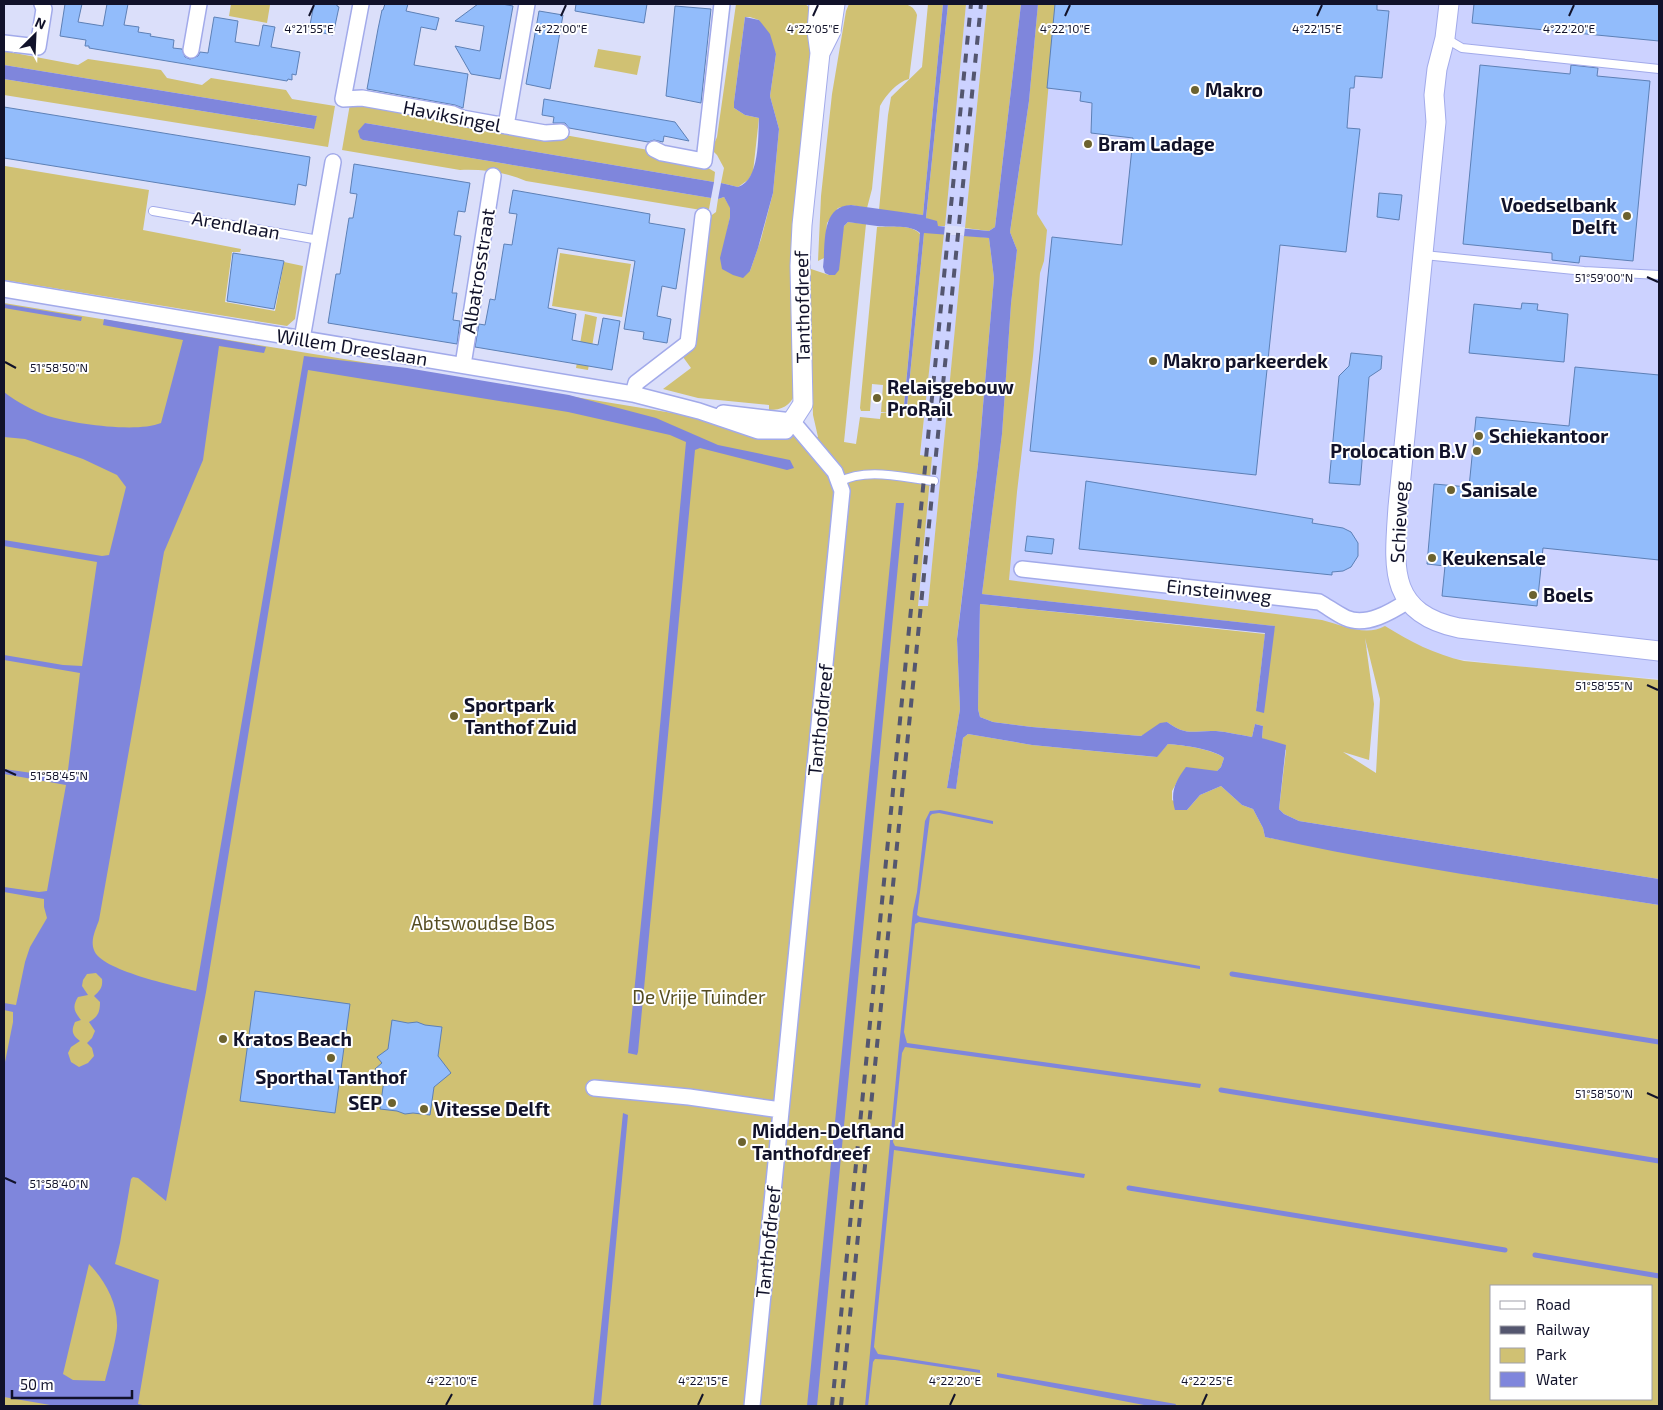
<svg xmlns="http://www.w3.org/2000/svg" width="1663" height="1410" font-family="'Exo 2',sans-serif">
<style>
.built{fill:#ccd2ff}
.green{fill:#d0c173;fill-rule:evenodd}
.water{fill:#7f86dc;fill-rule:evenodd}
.pier{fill:#dbdffa}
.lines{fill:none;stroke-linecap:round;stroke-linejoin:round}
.stream{stroke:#7f86dc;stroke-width:5}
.building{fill:#92bcfb;stroke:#5d80b6}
.service-casing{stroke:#a2aaea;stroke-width:10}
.minor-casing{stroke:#a2aaea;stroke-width:18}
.tertiary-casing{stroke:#a2aaea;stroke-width:21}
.service{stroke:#fff;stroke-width:8}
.minor{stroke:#fff;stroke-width:15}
.tertiary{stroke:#fff;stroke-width:19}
.rail{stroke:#54566f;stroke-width:4;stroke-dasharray:9 9;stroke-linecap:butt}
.ticks{fill:none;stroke:#11122a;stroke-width:2}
.poi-dot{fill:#6c622f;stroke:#fff;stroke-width:2}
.labels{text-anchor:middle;stroke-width:4;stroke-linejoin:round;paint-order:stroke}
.poi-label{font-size:19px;font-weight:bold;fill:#11122a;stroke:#fff;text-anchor:start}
.street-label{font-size:19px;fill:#11122a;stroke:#fff}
.park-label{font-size:19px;fill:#554d22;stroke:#fff}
.ticks-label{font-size:12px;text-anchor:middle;fill:#11122a;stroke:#fff;stroke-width:4;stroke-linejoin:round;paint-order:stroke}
</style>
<rect width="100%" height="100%" fill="#dbdffa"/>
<!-- built -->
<path class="built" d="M966,4H987L850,1406H824Z
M1038,4H1659V679L1549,670L1389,651L982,594Z"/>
<!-- green -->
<path class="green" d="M231,4L270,5L267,23L229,16Z
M736,4H805L809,7L814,24L791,260L795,394C790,406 782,410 769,410V405L698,398L663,389L691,368L683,357L689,352L692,346L705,220L716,212L718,199L724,197L730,207V217L726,237L750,271L761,239L773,193L779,129L770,96L776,54L759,20L750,17H745L734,102V108L745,115L759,118L753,172L748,180L738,187L721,183L724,168L717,155L710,148L714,144L717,137Z
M849,4C864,4 898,1 910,6C914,8 916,12 917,15L909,79C897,82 886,95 880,106L872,189L867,208L851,205L838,208L827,223L824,258L818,261L821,196L832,94L846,11Z
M928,4H943L923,215L879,210L888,115L891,97L922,67Z
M948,4H966L945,226H938L926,218Z
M987,4H1021L995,227L989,231L965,228Z
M1038,4H1056L1037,214L1047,230L1044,261L1040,273L1033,356L1017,492L1009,580L1322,620C1341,625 1366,637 1385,626C1411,642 1434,654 1464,661L1659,680V879L1299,821L1284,814L1279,809L1286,750L1262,738L1263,726L1255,724L1252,737C1240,735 1228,732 1216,731C1193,730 1188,737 1167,722L1141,736L1032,727L993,722L980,717L978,709L980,604L1265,634L1256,711L1275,626L982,594L1002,434L1011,304L1017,250L1010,232L1029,101ZM1365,638L1380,699L1376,773L1343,752L1369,760L1374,704Z
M598,49L641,56L637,75L594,67Z
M4,51L78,65L88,59L161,70L167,78L202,85L211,78L286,90L292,99L335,106L328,147L4,95V79L313,129L317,116L4,65Z
M361,102L453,118L458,125L549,141L559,134L654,151L703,165L715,172L714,182L365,123L363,140L711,198L709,209L707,211L526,181C505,172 482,169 460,170L342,150L350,104Z
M5,166L149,190L143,230L241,249L240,252H232L225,302L275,311L284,262L303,266L295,319L287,326L4,280V175Z
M848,222L866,224L844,442L856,444L860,417L880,419L881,413H890L881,412L883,385L872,384L870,411H861L860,408L877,227C889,227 912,224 920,234L904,405L907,406L924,233H944L920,455L932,457L918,606H928L964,235L989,238L994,278L978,464L957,638L960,709L947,788H956L963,738L968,734L1032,745L1156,757L1168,744C1183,745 1213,749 1224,758L1221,767L1217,771L1177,782L1172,791V800L1187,810L1200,795L1221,786L1242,805L1253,809L1263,828L1265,837L1476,876L1659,905V1406H4V303L818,437L813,415L808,268L829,275L844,226ZM1492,1286H1652V1399H1492Z
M560,253L631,264L622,317L552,306Z
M585,314L597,317L588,370L576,368Z"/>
<!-- water -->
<path class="water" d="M943,4H948L926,218L937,221L938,226L989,231L995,227L1021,4H1038L1029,101L1010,232L1017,250L1011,304L1002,434L982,594L1275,626L1264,713L1256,711L1265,633L980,604L978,709L980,717L993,722L1032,727L1141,736L1160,723L1167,722C1188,737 1193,730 1216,731C1228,732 1240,735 1252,737L1255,724L1263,726L1262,738L1286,745L1279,809L1284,814L1299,821L1659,879V905C1528,884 1395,866 1265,837L1263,828L1253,809L1242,805L1221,786L1200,795L1187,810H1175C1170,792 1175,782 1186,767L1217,771L1221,767L1224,758C1214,749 1183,745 1168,744L1157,757L1032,745L968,734L963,738L956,789L947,788L960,709L957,639L978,464L994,278L989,238L924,233L907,406H904L920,233C911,224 890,228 877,226C867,225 857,223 848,222L844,226L839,270L835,275H829L825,273L823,267C826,245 820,206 851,205L923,215Z
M745,17L759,20L770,34L776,54L770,96L779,129L773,193L758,248L750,271L743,278L733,275L722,269L720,258L730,217V208L724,197L718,199L721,183L738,187C760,180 758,137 759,118L745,115L734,108V102Z
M4,65L317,116L314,129L4,79Z
M365,123L714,182L711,198L363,140L360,138L358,131Z
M4,304L82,317L81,321L4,308Z
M104,319L266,347L264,353L219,346L203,460L164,552L99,920C96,929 90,940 94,950C100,970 175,986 196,991L304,356L407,368L569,395L656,418L718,445L790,460L794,468L787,470L700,448L695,450L638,1052L637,1055L628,1053L652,813L686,442L670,435L568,412L308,370L206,992L166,1201L138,1178L133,1177L131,1179L120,1243L115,1264L159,1280L138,1404L147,1406H56L4,1397V1067L13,1022V1012L4,1010V1003L16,1005L25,962L30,947L47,918L44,907V899L4,892V887L39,892L47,891L66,785L4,774V769L67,778L80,673L4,660V655L63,665L82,666L97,562L4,546V540L102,556L109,555L126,487L117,475L83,459L25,439L4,437V392C17,402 32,410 48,416C74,424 137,433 161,423L183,340L103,325ZM96,973L102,979C103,987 100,991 94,996L100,1002C100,1012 98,1017 89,1022L95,1031L92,1038L87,1043L92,1048L94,1056L88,1063L79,1067L71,1062L68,1053L71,1047L80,1041C72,1035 71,1031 75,1022L81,1020C74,1011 72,1007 78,997L88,995L82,986L83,980L87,974ZM89,1264C104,1279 117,1302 117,1324C118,1335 108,1369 105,1381L73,1380L63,1374Z
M896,503H904L817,1406H807Z
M940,810L993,821V824L939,813L932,814L930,816L917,915L920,917L1200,966V969L919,922L915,924L904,1032L907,1043L1201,1084L1200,1088L905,1047L902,1053L893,1142L895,1146L1085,1174L1084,1178L894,1150L874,1347L878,1354L980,1370V1373L895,1360L875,1359L873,1362L868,1406H865L899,1046L913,911L917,892L925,821L930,811Z
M623,1113L628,1115L601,1404V1406H593Z
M997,1373L1176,1404L1175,1406L1144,1405L997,1377Z"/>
<!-- pier -->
<path class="pier" d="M945,225L965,227L964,236L944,235Z"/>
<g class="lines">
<!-- stream -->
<path class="stream" d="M1232,974L1659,1042
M1221,1090L1659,1161
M1129,1188L1505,1250
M1535,1255L1659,1276"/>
</g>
<!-- building -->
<path class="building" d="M65,4H82L78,22L103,26L107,4H128L124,25L139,27L138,32L151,34L150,36L174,40L173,48L182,49L185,57L190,59L198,56L200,52L208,53L214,17L238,21L235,42L259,46L263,25L275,27L271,47L300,52L296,75L292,74V80L288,79L287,81L89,48V46H85L86,40L60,36Z
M314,4H337V6L339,7L333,35L309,30Z
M385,4H408L406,11L439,18L436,30L421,27L414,65L468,74L463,108L455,105L367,89L378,29L382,10H383Z
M478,4H502L513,6L500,79L471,74L455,46L480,51L484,26L455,21Z
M576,4H647L644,23L575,11Z
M1055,4H1377V10L1389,11L1382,78L1355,76L1354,88H1350L1347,128L1360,129L1346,252L1280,245L1256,475L1030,451L1052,237L1122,245L1133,138L1091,133L1092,103L1080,101L1081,92L1047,88Z
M1474,4H1659V41L1472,23Z
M675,6L711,9L701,103L666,96Z
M539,11L563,15L550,89L526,84Z
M1480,65L1570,74L1571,65L1598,68L1597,76L1650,81L1633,261L1580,256L1579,263L1552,260V253L1463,244Z
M544,99L675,122L689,141L664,136L663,142L654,140L648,142L569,128L565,123H553L554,117L542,115Z
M4,107L310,157L306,186L298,184L295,205L4,158Z
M354,164L470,183L465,212L458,211L454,235L461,236L452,293H457L453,320L460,321L457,344L328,323L336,274H340L349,218H353L357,194L350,193Z
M513,190L650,214L649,223L685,229L676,289L662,286L657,316L671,319L667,343L643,339L644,332L624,329L635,261L558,248L548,308L576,314L572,340L598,345L603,318L620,321L612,370L475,347L479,324L485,325L490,299L495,300L504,244L512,245L517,214L509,213Z
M1379,193L1402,195L1399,220L1377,217Z
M233,253L284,261L274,309L227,301Z
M1522,303L1538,304L1537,310L1568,314L1564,362L1469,353L1474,304L1521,309Z
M1351,353L1382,356L1381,369L1369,377L1360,485L1329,483L1339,376L1349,366Z
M1575,367L1659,375V560L1543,548L1537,606L1442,596L1445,566L1427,564L1434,484L1469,487L1476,417L1569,426Z
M1086,481L1313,519L1312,523L1343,528L1351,532L1358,543V556L1351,567L1343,571L1332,572V575L1079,549Z
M1027,536L1054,539L1052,554L1025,551Z
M255,991L350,1004L335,1113L240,1101Z
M392,1020L408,1023L417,1022L425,1025L442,1027L438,1056L451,1073L434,1087L430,1115L413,1113L405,1114L397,1111L380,1109L384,1080L375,1069L382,1063L377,1057L388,1049Z"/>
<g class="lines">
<defs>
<path id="service" d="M1445,38L1462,48L1659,69
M153,211L319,240
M1424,255L1584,271L1659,275
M839,482C867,467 904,478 934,481"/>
<path id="minor" d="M361,4L343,99L362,98L453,114L462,118L545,133L561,132
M4,43L38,47L44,9L42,4
M191,50L199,4
M506,126L527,4
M654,149L662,153L704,161L722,4
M4,289L633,394L699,411L758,431H786L792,421
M302,339L333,162
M463,365L493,176
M633,394L636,383L688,343L703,216
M723,413L792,421
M1022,569L1319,602C1328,607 1337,614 1346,618C1366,627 1391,612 1408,601
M594,1088L689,1097L781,1110
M752,1406L842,491L835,472L792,421"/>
<path id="tertiary" d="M1449,4L1445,38L1437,69L1434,95L1436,122L1398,507C1394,567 1387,613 1459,628L1659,651
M820,53L831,31L835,4
M792,421L803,404L800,266L802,225L820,53L817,31L819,4"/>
</defs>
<!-- service casing -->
<use href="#service" class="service-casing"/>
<!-- minor casing -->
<use href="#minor" class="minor-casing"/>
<!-- tertiary casing -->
<use href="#tertiary" class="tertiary-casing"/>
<!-- service -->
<use href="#service" class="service"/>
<!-- minor -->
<use href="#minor" class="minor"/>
<!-- tertiary -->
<use href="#tertiary" class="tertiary"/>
<!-- rail -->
<path class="rail" d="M832,1406L971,4
M841,1406L981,4"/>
</g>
<!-- ticks -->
<path class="ticks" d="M309,16L314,5M561,16L566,5M813,16L818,5M1065,16L1070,5M1317,16L1322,5M1569,16L1574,5M1647,277L1658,282M5,362L16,368M1647,685L1658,690M5,770L16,775M1647,1093L1658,1098M5,1178L16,1183M446,1405L452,1394M698,1405L703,1394M950,1405L955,1394M1202,1405L1207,1394"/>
<!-- markers -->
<g class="poi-dot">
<circle cx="1195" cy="90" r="5"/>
<circle cx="1088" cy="144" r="5"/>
<circle cx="1627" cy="216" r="5"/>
<circle cx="1153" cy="361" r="5"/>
<circle cx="877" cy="398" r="5"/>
<circle cx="1479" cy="436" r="5"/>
<circle cx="1477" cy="451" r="5"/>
<circle cx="1451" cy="490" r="5"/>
<circle cx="1432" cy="558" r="5"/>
<circle cx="1533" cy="595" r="5"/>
<circle cx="454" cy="716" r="5"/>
<circle cx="223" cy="1039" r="5"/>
<circle cx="331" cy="1058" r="5"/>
<circle cx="392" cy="1103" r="5"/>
<circle cx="424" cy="1109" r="5"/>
<circle cx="742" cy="1142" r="5"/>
</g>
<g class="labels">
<!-- poi labels -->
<g class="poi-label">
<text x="1205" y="97">Makro</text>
<text x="1098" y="151">Bram Ladage</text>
<text x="1617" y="212" text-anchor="end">Voedselbank<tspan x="1617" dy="22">Delft</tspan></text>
<text x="1163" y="368">Makro parkeerdek</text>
<text x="887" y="394">Relaisgebouw<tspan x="887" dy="22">ProRail</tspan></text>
<text x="1489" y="443">Schiekantoor</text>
<text x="1467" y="458" text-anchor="end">Prolocation B.V</text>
<text x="1461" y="497">Sanisale</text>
<text x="1442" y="565">Keukensale</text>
<text x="1543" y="602">Boels</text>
<text x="464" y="712">Sportpark<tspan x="464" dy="22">Tanthof Zuid</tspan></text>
<text x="233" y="1046">Kratos Beach</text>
<text x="331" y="1084" text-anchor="middle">Sporthal Tanthof</text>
<text x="382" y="1110" text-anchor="end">SEP</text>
<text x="434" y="1116">Vitesse Delft</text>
<text x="752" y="1138">Midden-Delfland<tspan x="752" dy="22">Tanthofdreef</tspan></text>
</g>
<!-- street labels -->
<g class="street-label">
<text transform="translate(452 116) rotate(11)" y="7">Haviksingel</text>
<text transform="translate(236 225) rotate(10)" y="7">Arendlaan</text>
<text transform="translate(478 271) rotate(-81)" y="7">Albatrosstraat</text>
<text transform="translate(802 307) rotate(-91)" y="7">Tanthofdreef</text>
<text transform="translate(352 347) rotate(9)" y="7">Willem Dreeslaan</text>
<text transform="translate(1399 522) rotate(-87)" y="7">Schieweg</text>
<text transform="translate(1219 591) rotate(6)" y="7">Einsteinweg</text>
<text transform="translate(820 720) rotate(-84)" y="7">Tanthofdreef</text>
<text transform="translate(768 1242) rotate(-84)" y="7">Tanthofdreef</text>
</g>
<!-- park labels -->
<g class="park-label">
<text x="483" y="930">Abtswoudse Bos</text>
<text x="699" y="1004">De Vrije Tuinder</text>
</g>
</g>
<g class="ticks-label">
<text x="309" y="33">4°21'55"E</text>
<text x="561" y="33">4°22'00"E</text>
<text x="1065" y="33">4°22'10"E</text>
<text x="1569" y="33">4°22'20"E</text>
<text x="813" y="33">4°22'05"E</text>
<text x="1317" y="33">4°22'15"E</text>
<text x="1604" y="282">51°59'00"N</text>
<text x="59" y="372">51°58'50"N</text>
<text x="1604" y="690">51°58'55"N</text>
<text x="59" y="780">51°58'45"N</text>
<text x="1604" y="1098">51°58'50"N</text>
<text x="59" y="1188">51°58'40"N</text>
<text x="452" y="1385">4°22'10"E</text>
<text x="703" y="1385">4°22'15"E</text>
<text x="955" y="1385">4°22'20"E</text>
<text x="1207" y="1385">4°22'25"E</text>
</g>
<!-- border -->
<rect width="1663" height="1410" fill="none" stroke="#11122a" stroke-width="10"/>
<!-- legend -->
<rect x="1490" y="1285" width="162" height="115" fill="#ffffff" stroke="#a0a0aa"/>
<rect x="1500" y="1301" width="25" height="8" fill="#ffffff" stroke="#a0a0aa"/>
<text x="1536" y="1310" font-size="15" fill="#11122a">Road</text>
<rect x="1500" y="1326" width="25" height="8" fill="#54566f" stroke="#a0a0aa"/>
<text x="1536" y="1335" font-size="15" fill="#11122a">Railway</text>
<rect x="1500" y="1348" width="25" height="15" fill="#d0c173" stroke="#a0a0aa"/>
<text x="1536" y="1360" font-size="15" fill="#11122a">Park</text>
<rect x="1500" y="1372" width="25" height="15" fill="#7f86dc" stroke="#a0a0aa"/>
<text x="1536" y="1385" font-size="15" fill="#11122a">Water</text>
<!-- north arrow -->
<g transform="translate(35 35) rotate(24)" stroke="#ffffff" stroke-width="4" paint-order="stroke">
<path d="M0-4L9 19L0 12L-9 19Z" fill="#11122a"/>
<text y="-8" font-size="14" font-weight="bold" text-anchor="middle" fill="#11122a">N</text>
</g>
<!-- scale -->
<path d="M12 1390v8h120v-8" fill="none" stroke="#11122a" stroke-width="2.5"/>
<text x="20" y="1390" font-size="15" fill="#11122a" stroke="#ffffff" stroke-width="4" paint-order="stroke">50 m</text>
</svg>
